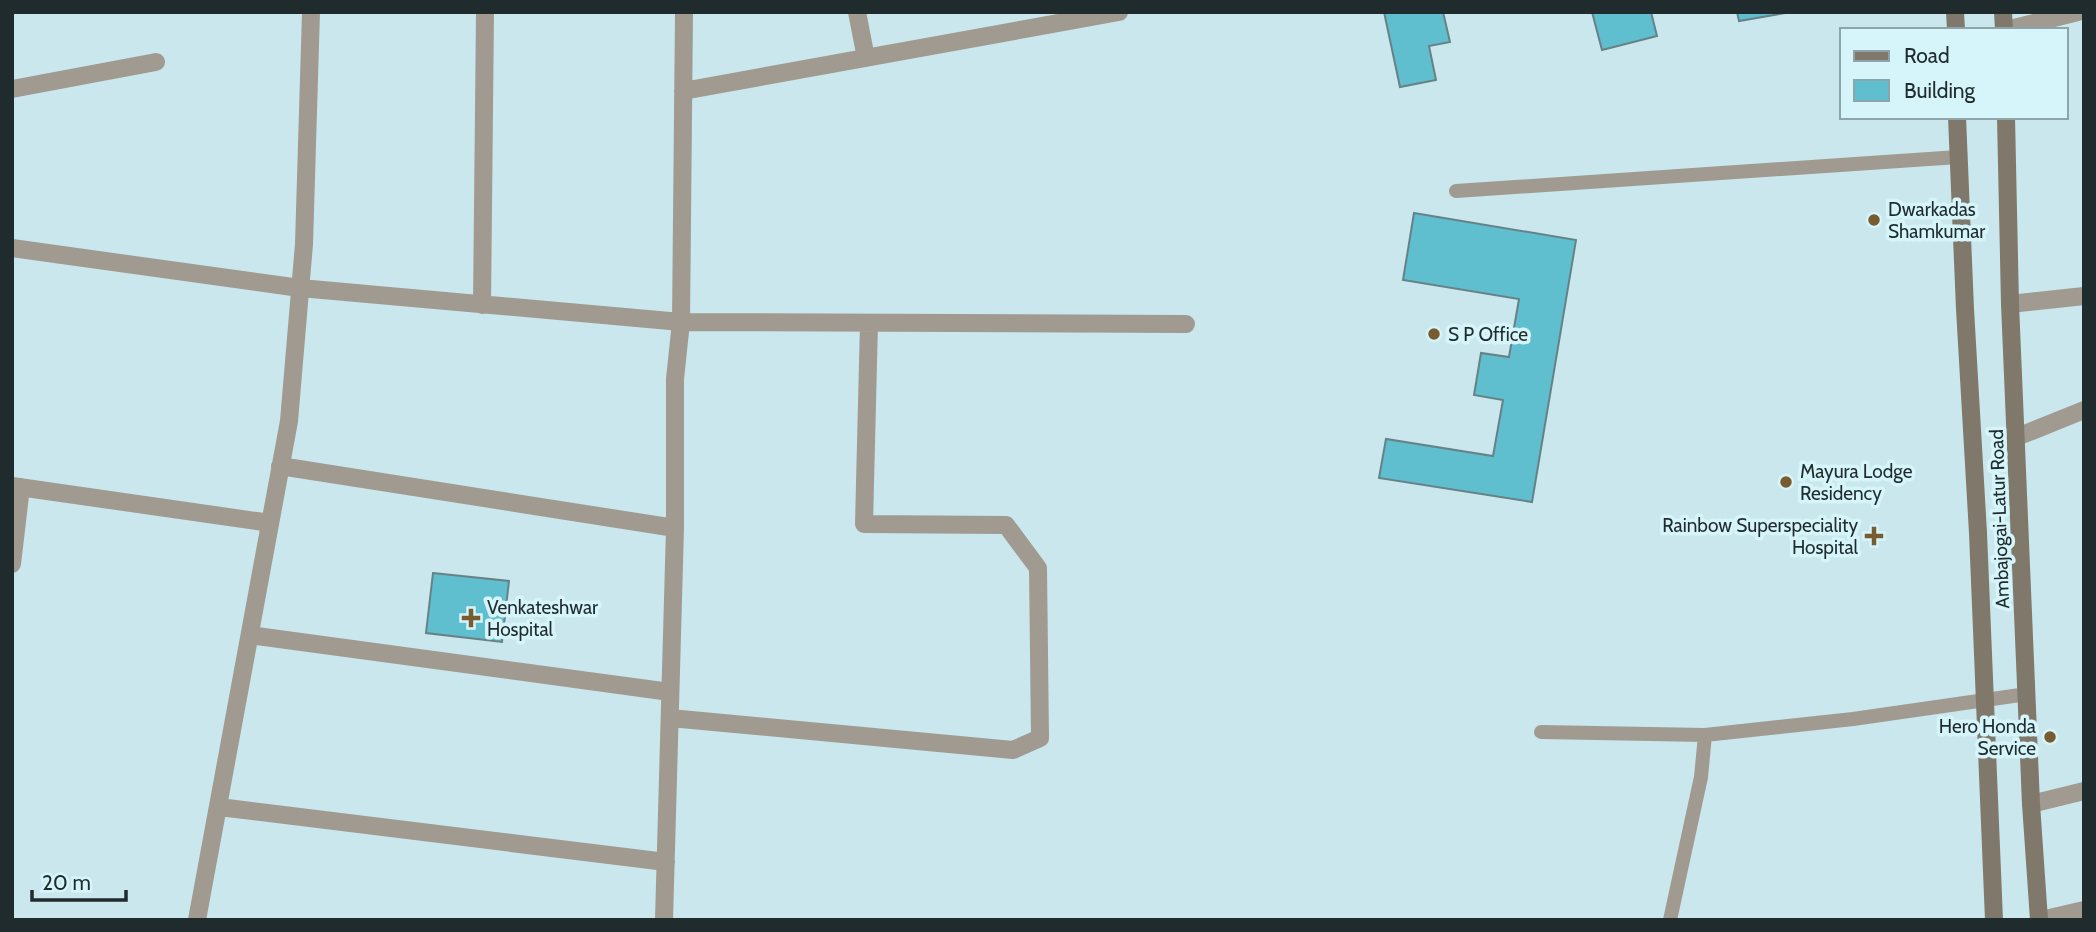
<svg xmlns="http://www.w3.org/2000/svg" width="2096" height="932" font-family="Cabin,sans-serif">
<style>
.building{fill:#5fbfcf;stroke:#668287;stroke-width:2}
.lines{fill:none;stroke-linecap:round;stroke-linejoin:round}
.lane{stroke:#a09a91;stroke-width:14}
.street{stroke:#a09a91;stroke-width:18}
.secondary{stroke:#80786a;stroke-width:18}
.poi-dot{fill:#785c2f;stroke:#d6f5fa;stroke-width:2.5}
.labels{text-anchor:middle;stroke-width:7;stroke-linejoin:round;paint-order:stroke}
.poi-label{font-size:19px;fill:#1f2b2d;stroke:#d6f5fa;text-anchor:start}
.street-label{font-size:19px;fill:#1f2b2d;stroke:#d6f5fa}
</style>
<rect width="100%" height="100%" fill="#c9e7ed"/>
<!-- building -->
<path class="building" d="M1384,12H1443L1450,42L1429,46L1436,80L1400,87Z
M1592,12H1651L1657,36L1602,50Z
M1737,12H1791L1739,21Z
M1414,213L1576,240L1532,502L1379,478L1386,439L1493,456L1503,400L1474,395L1481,353L1509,357L1519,299L1403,280Z
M433,573L509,581L502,642L426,633Z"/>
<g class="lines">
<!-- lane -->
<path class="lane" d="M1456,191L1958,157
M1541,732L1705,735L1853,719L2027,694
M1670,920L1701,777L1705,735"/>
<!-- street -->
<path class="street" d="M857,12L866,58
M2006,30L2078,12
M12,89L156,62
M683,91L1119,12
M12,248L300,288L681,322L1186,324
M2010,304L2084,296
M482,305L485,12
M2017,437L2084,410
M280,466L675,528
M12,486L270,523
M12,564L21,487
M250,635L670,692
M670,718L1013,750L1040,738L1038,568L1006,525L864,524L869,323
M2031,804L2084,791
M219,807L666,862
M197,920L289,421L304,244L311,12
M664,920L675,528V379L681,322L684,12
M2041,920L2084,910"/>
<!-- secondary -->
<path class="secondary" d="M1955,12L1956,30
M2003,12L2004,30
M1957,117L1965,309L1978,533L1994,920
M2006,117L2010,304L2031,804L2039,920"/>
</g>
<!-- markers -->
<g class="poi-dot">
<circle cx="1874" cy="220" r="7"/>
<circle cx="1434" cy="334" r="7"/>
<circle cx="1786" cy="482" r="7"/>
<path d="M1870.5 525.5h7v7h7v7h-7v7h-7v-7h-7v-7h7z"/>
<path d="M467.5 607.5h7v7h7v7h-7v7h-7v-7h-7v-7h7z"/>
<circle cx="2050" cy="737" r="7"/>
</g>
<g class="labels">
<!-- poi labels -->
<g class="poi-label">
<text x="1888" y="216">Dwarkadas<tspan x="1888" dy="22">Shamkumar</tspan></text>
<text x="1448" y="341">S P Office</text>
<text x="1800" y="478">Mayura Lodge<tspan x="1800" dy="22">Residency</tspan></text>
<text x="1858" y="532" text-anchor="end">Rainbow Superspeciality<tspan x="1858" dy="22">Hospital</tspan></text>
<text x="487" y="614">Venkateshwar<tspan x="487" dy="22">Hospital</tspan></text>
<text x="2036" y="733" text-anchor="end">Hero Honda<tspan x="2036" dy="22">Service</tspan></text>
</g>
<!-- street labels -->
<g class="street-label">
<text transform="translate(1999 519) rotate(-92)" y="7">Ambajogai-Latur Road</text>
</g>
</g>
<!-- border -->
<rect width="2096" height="932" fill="none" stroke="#1f2b2d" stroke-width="28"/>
<!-- legend -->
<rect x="1840" y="28" width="228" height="91" fill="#d6f5fa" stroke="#8da4a8" stroke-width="2"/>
<rect x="1854" y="51" width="35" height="10" fill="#80786a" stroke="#8da4a8" stroke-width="2"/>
<text x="1904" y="63" font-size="21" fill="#1f2b2d">Road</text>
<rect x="1854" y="80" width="35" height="21" fill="#5fbfcf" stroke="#8da4a8" stroke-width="2"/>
<text x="1904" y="98" font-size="21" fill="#1f2b2d">Building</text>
<!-- scale -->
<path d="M32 890v10h94v-10" fill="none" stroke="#1f2b2d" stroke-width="3.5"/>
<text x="42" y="890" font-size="21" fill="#1f2b2d" stroke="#d6f5fa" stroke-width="5" paint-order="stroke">20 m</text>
</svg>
